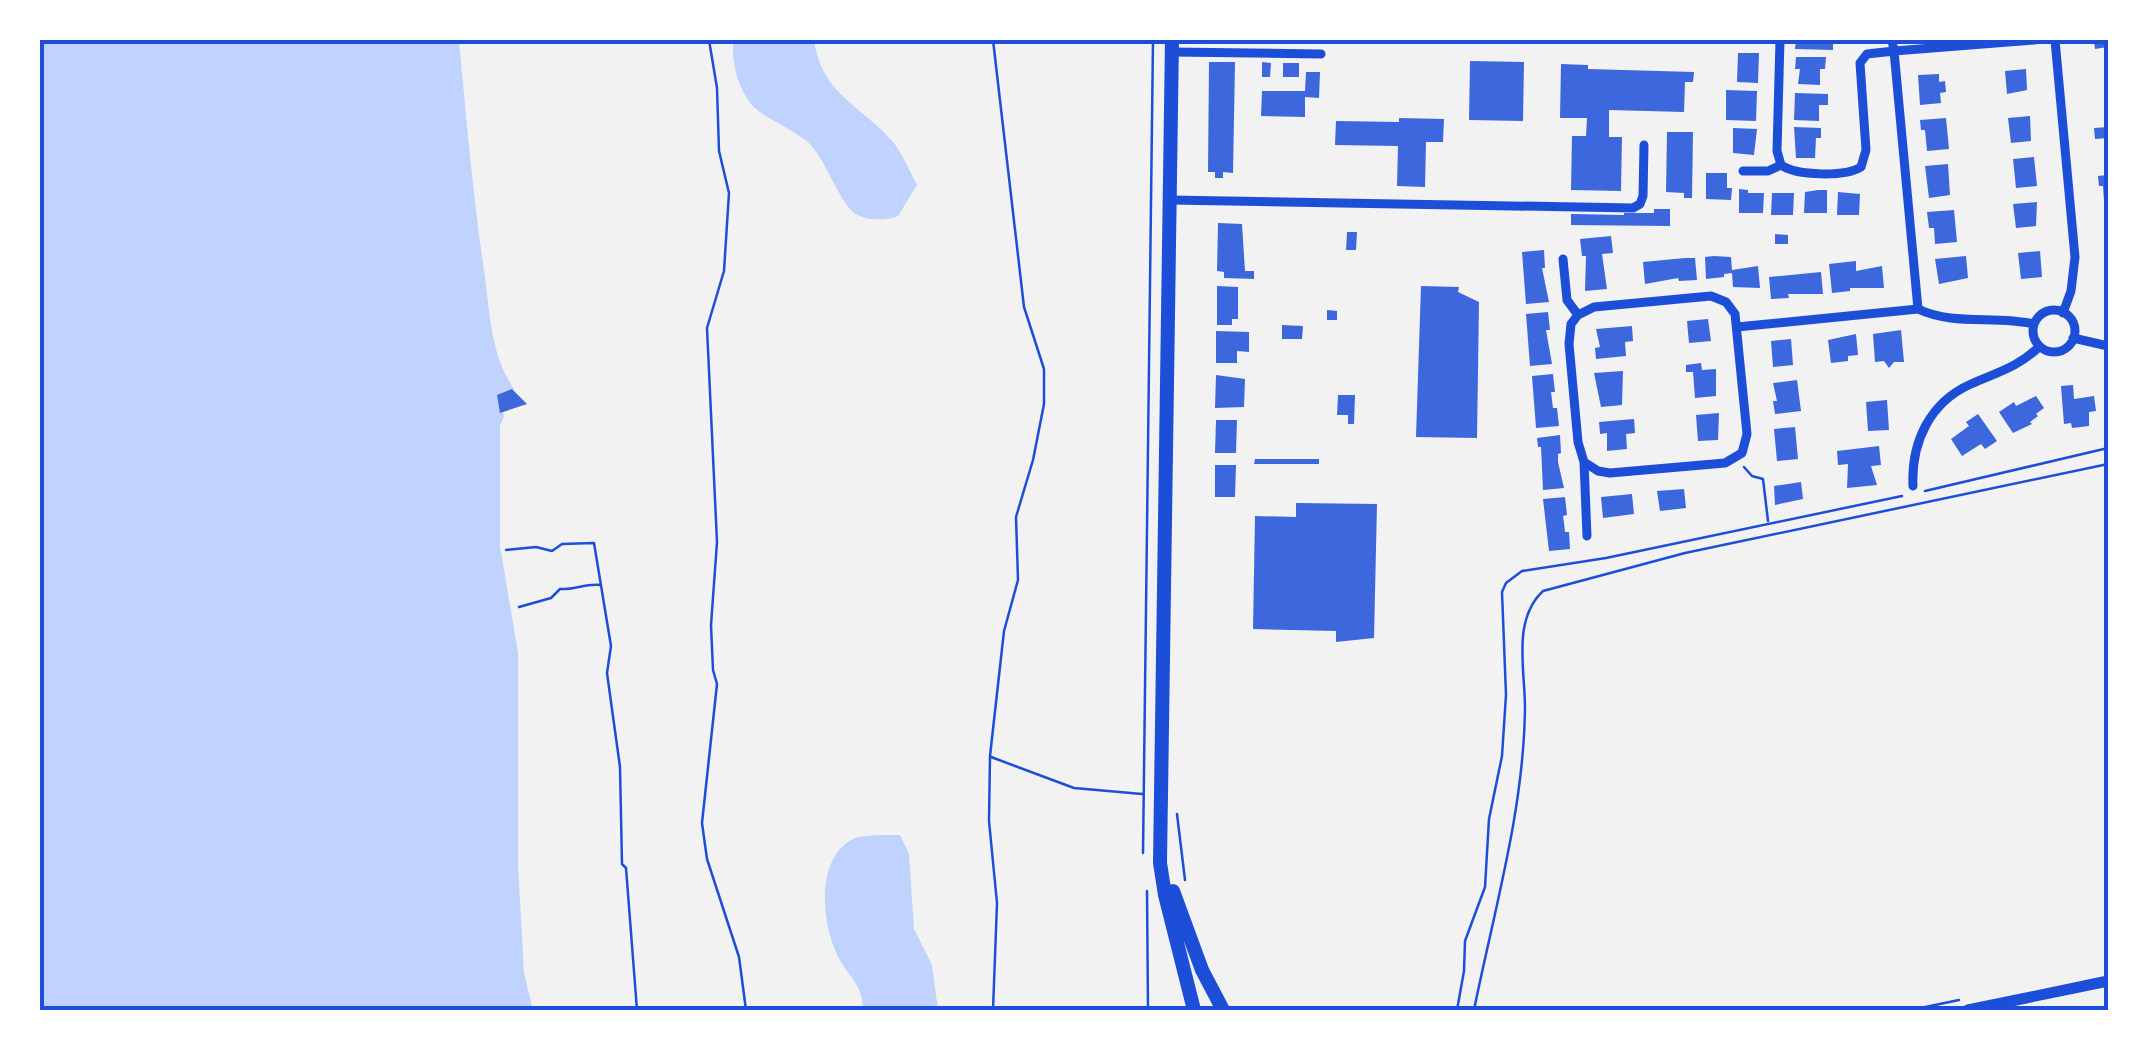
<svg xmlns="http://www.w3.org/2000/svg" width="2148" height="1050" font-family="'PT Serif',serif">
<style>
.water{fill:#bfd3fe}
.building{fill:#3d67dc}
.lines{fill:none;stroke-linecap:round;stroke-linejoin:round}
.path{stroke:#1d4ed8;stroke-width:2.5}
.minor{stroke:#1d4ed8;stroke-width:9}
.tertiary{stroke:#1d4ed8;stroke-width:11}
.primary{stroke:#1d4ed8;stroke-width:14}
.neatline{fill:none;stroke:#1d4ed8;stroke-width:4}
</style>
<rect width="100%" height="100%" fill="#f2f2f2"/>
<!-- water -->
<path class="water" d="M40,40H459C466,117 473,194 484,271C490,311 490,354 514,389L498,398L504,416L500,426V546L518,653V864L524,973L533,1010H40Z
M733,40H814C822,96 862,105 894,143C903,155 910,172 917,185L898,216C886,221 863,221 853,212C839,200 826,162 811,145C794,128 758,117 748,100C736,82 732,61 733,40Z
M876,835H900L909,854L914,929L932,965L938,1010H863C863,987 852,980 841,962C822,930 813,860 853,839C859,836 869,836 876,835Z"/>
<!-- building -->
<path class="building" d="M1736,40H1759V44H1736Z
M1796,40H1833V50L1795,49Z
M2094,40H2108V47L2095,49Z
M1738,53H1759L1758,83L1737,82Z
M1796,57H1826L1825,69H1820V85L1798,84L1800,69H1795Z
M1470,61L1524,62L1523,121L1469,120Z
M1209,62H1235L1233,173L1223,172V178H1215V172H1208Z
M1262,62L1271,63L1270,77H1262Z
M1283,63H1299V77H1283Z
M1561,64L1588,65V69L1694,72L1693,82H1685L1684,112L1609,110V137H1622L1621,191L1571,190L1572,136H1586L1587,118H1560Z
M2026,69L2027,90L2007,94L2005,71Z
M1306,72H1320L1319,98L1305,97V117L1261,116L1262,91H1305Z
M1939,74V82L1945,81L1946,92L1940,93L1941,103L1920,105L1918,75Z
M1726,90L1757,91L1756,121L1726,120Z
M1795,93L1828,94V105H1819V121L1794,120Z
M2030,116L2031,141L2011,143L2008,118Z
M1399,118L1444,119L1443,142H1426L1425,187L1397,186L1398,146L1335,145L1336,121L1399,122Z
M1946,118L1949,149L1927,151L1925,130H1921L1920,120Z
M1794,127L1821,128V138H1816L1815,158H1796Z
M2108,127V138L2095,139L2094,128Z
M1733,128L1757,129L1754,155L1733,153Z
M1667,132H1693L1692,198H1684V193L1666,192Z
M2034,157L2037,186L2016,188L2013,159Z
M1948,164L1950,195L1929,198L1925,166Z
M1706,173H1727V188H1732L1731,200L1706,199Z
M2108,175V215H2105L2103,186H2099L2098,176Z
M1739,189L1748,190V193H1764L1763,213H1739Z
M1818,190H1827V213H1804L1805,192Z
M1838,192L1860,194L1859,215H1837Z
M1772,193H1794L1793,215H1771Z
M2037,202L2036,226L2016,228L2013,204Z
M1654,209H1670V226L1571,225V214L1624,215V213H1654Z
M1954,210L1957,242L1935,244L1934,228H1929L1927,212Z
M1218,223L1242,224L1245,271H1254V279L1224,278V272L1217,271Z
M1347,232H1357L1356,250H1346Z
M1775,234L1788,235V244H1775Z
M1611,236L1613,253L1602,254L1607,289L1585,291L1586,256H1582L1580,239Z
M1544,250L1545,268H1542L1549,302L1526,304L1522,252Z
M2040,251L2042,277L2021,279L2018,253Z
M1714,256L1731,257L1732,270L1758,266L1760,288L1733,287L1732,273L1724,274V277L1706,279L1705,257Z
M1966,256L1968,278L1939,284L1935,259Z
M1685,258H1695L1697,280L1679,281L1678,278L1645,284L1643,262Z
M1856,261V271L1882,266L1884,288H1850V291L1832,293L1829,264Z
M1821,272L1823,294H1788L1789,298L1771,299L1769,277Z
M1217,286L1238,287V319H1232V325H1217Z
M1421,286L1459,287L1458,292L1479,302L1477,438L1416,437Z
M1327,310L1337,311V320H1327Z
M1548,312L1550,330H1546L1552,364L1530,366L1526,314Z
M1708,319L1711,341L1689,343L1687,321Z
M1282,325L1303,326L1302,339H1282Z
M1632,326L1633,341L1625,342L1626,356L1596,359L1595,348L1600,347L1596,329Z
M1901,330L1904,362H1894L1889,368L1884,361L1875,362L1873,334Z
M1216,331L1249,332V352L1237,351V363H1216Z
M1856,334L1858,355L1848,356V361L1831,363L1828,340Z
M1791,339L1793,365L1773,367L1771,341Z
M1701,363L1702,370L1716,369V396L1695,398L1693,372H1686V365Z
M1623,371L1622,405L1601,407L1594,373Z
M1553,374L1555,392H1551L1553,408H1557L1559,426L1536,428L1532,376Z
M1216,375L1245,379L1244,407L1215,408Z
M1797,380L1801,411L1775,414L1773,401H1777L1773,383Z
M2073,385L2074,399L2094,396L2096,411L2089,412V426L2072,428L2071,423L2064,424L2061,386Z
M512,389L527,404L500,413L497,395Z
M1338,395H1355L1354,424H1348V415H1337Z
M2036,396L2044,408L2036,414L2038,416L2030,422L2032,424L2013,433L1999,412L2014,402L2016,406Z
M1887,400L1889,430L1868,431L1866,402Z
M1719,413L1718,440L1698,441L1696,415Z
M1978,414L1997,441L1985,449L1981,444L1962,456L1951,439L1969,426L1966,422Z
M1634,419L1635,433L1626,434L1627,449L1607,451V433L1600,434L1599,422Z
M1216,420H1237L1236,453H1215Z
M1795,427L1798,459L1777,461L1774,429Z
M1560,435L1561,453L1558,454V462L1564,488L1543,490L1541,447H1538L1537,438Z
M1879,446L1881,465L1871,466L1877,485L1847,488L1848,464L1838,465L1837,451Z
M1255,459H1319V464H1254Z
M1215,465H1236L1235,497H1215Z
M1801,482L1803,499L1775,505L1774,486Z
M1684,489L1686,508L1660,511L1657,491Z
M1632,494L1634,514L1603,518L1601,497Z
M1565,497L1567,515L1563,516L1564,523L1565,532H1569L1570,549L1549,551L1543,499Z
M1296,503L1377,504L1374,638L1336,642V631L1253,629L1255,516L1296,517Z"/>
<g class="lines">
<!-- path -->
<path class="path" d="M709,40L717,88L719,151L729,193L724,271L707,328L717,542L711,625L713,670L717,684L702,823L707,859L739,957L746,1010
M1744,467L1752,476L1763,479L1768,521
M1925,491L2108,448
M506,550L536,547L552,551L562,544L594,543L611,646L607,673L620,767L622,864L626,868L637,1010
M519,607L551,598L560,589C574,590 586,583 601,585
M991,757L1074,788L1142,794
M1177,814L1185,880
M1143,853L1153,40
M1147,891L1148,1010
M993,1010L997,903L989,821L990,756L1004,631L1018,580L1016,517L1033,460L1044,404V369L1024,307L993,40
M1457,1010L1464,971L1465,941L1485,887L1489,819L1502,756L1506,695L1502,592L1506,583L1522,571L1606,558L1902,496
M1474,1010C1494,911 1524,809 1525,708C1525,669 1512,620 1543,591L1685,553L2108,464
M1911,1010L1959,1000"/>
<!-- minor -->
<path class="minor" d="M1780,40L1777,151L1781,165
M1892,40L1894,51L2035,40
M2055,40L2075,257L2071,291L2063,313
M1172,52L1321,54
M1743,171H1768L1781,165C1797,176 1845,177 1861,167L1866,150L1860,63L1867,54L1894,51L1918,309
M1170,200L1633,208L1640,204L1643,196L1644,145
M1563,259L1567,300L1578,315L1571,324L1569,344L1578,442L1584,462L1587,536
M1918,309C1954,326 1995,315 2034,324
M2033 331a21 21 0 1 1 42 0a21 21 0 1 1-42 0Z
M1578,315L1594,307L1711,296L1726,302L1735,314L1747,434L1742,453L1725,463L1610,473L1598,471L1584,462
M1737,327L1918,309
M2073,338L2108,346
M1913,486C1911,442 1930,402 1971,384C1998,372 2018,367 2039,347"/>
<!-- tertiary -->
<path class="tertiary" d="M1968,1010L2108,981"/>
<!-- primary -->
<path class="primary" d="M1172,40L1160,863L1165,895L1194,1010
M1173,891L1202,970L1223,1010"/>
</g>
<!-- border -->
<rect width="2148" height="1050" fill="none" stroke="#ffffff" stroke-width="85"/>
<rect x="42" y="42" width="2064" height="966" class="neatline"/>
</svg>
